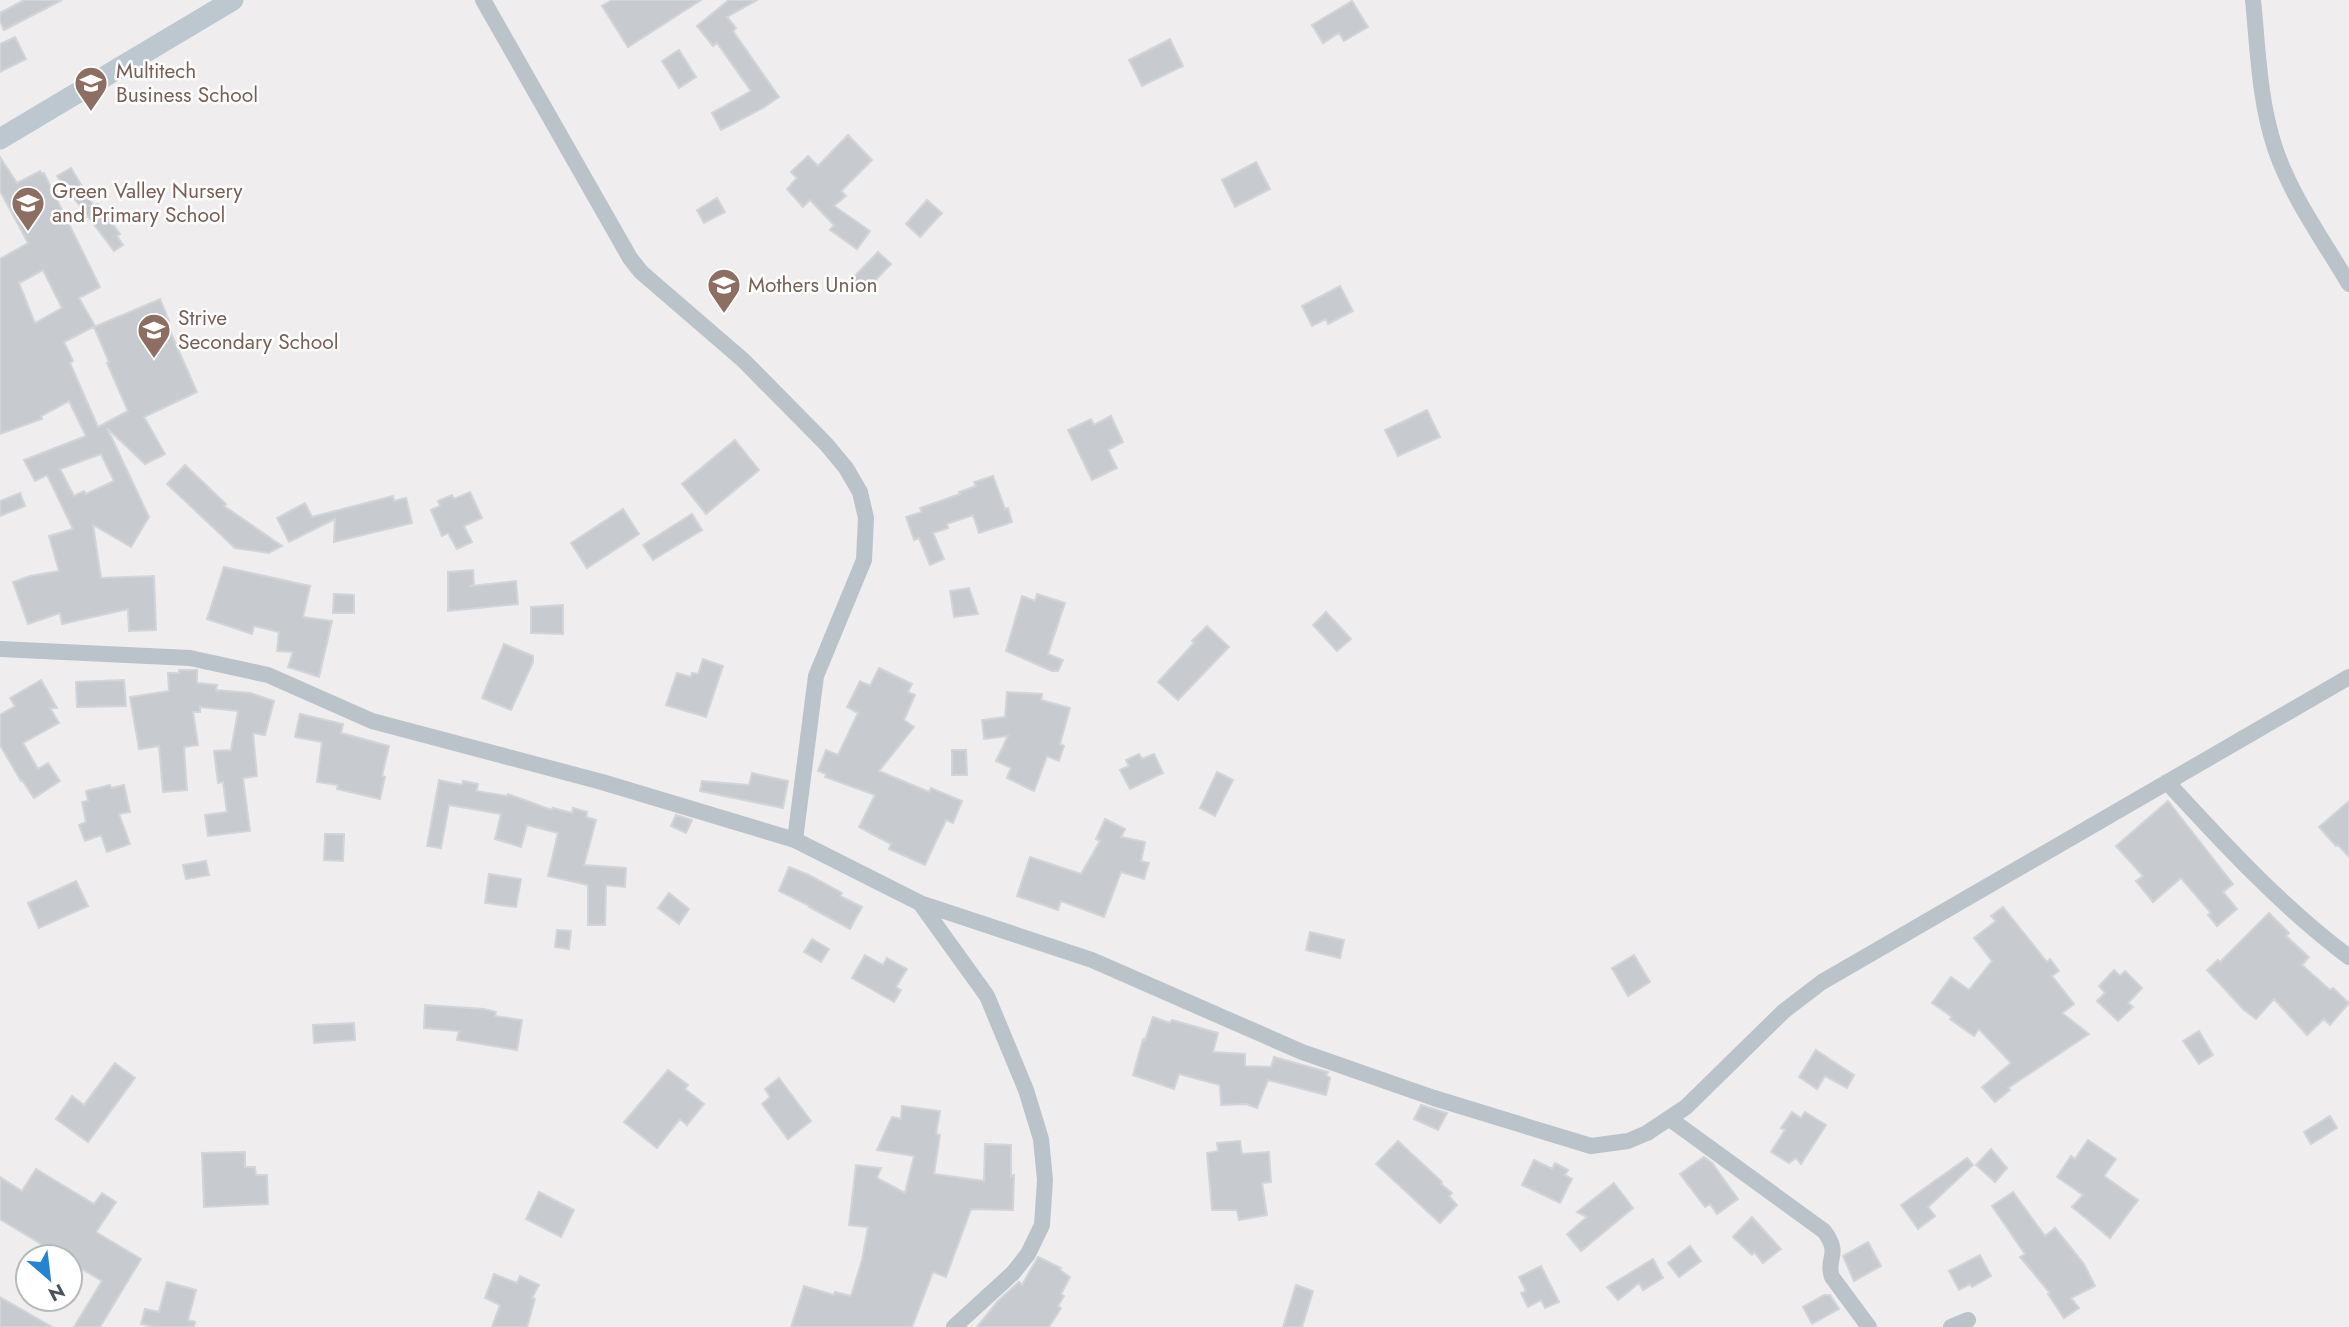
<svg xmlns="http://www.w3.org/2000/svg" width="2349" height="1327" font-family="Jost,sans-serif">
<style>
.building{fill:#c7cbcf;stroke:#d1d4d8;stroke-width:2;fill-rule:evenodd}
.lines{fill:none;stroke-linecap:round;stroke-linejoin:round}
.street{stroke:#b9c3c9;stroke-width:16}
.secondary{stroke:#bcc7d0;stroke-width:21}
.labels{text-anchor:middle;stroke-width:5;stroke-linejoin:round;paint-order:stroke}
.education-label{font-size:21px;fill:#785e54;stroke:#fff;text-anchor:start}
</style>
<rect width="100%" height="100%" fill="#efeded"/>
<!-- building -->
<path class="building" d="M24,0H62L4,30L0,21V13Z
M612,0H701L628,47L602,6Z
M729,0H757L727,17L736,28L733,31L779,97L763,108L721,130L712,113L751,91L717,43L713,46L697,26Z
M1352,1L1368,27L1344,41L1339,33L1323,43L1312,25Z
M15,37L26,59L0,72V44Z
M1170,39L1183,66L1142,86L1129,60Z
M679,50L696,77L679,88L662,61Z
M848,135L872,160L841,191L846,196L834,206L870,231L857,249L830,230L834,225L810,200L803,207L787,189L797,178L791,172L808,156L818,166Z
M0,157L17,183L40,171L42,174L44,173L100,287L79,298L95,326L64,342L73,361L70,363L98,427L128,411L107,363L109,362L94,327L160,299L169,321L166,322L197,392L144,417L165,454L145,464L107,428L149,517L131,547L93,525L101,578L154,576L156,630L129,631L128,609L62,624L60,613L28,624L13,582L30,576L59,571L49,536L73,529L47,475L35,481L24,460L86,436L69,401L41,416L42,419L0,434V259L28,243L0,191ZM43,270L62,308L35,323L19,283ZM101,454L114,481L86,494L84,491L74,496L60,469Z
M1256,162L1270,189L1235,207L1222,180Z
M71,168L94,206L98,204L120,234L117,236L123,245L114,251L57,176Z
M717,198L725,212L704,223L697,210Z
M927,200L942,213L920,237L906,224Z
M878,252L891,264L862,294L849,282Z
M1340,286L1353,311L1328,324L1326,319L1312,326L1302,306Z
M1427,410L1440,437L1398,456L1385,430Z
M1111,416L1123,442L1108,450L1117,468L1092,480L1068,430L1091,419L1094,425Z
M735,440L759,470L706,514L682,484Z
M185,465L226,504L224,506L282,546L269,553L235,548L167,484Z
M993,476L1005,509L1008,508L1012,522L979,533L973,515L947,524L948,528L933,533L944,559L930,565L919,538L914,540L906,517L922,512L920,508L960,494L959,492L976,486L974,482Z
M470,492L482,518L464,526L472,542L457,549L448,533L442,536L431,510L440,506L438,501L452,495L454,499Z
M20,493L25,506L0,516V501Z
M393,496L394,501L406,498L412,523L334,542L335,519L289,542L277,518L305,503L312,517Z
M623,509L639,534L587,568L571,543Z
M692,514L702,530L653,560L643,545Z
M224,567L310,586L303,617L332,621L319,677L288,667L293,652L277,651L279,632L254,626L252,634L207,619Z
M473,570L474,583L471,586L516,581L518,604L448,611V572Z
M969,588L978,614L954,617L950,591Z
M334,594L354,595V613H333Z
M1037,594L1065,603L1048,654L1063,660L1058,671H1052L1006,651L1022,596L1035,601Z
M563,605V634L531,633V607Z
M1326,612L1351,639L1337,651L1313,625Z
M1207,626L1229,647L1178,700L1158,682L1194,643L1192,641Z
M504,644L533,656V662L511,710L482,698Z
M703,659L723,666L706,717L666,705L677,673L691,677L692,673L698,674Z
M879,668L912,684L908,692L915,695L904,720L914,727L879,771L929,792L931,788L962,801L953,823L946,820L925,865L889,849L891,844L859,827L875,795L825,777L826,774L818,771L826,750L838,755L858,713L847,707L860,681L870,686Z
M179,670H197V683L217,685L216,690L250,693L274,701L265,735L253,733L257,776L243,778L250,831L208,836L205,815L227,812L223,782L218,783L214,751L231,750L238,711L200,707V712H193L198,745L184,747L187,790L163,792L159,746L139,749L130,697L169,691L168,673H179Z
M41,680L57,708H50L59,723L23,743L38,769L48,763L60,781L34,798L22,780L21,781L0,745V715L15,706L10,698Z
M124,680L126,706L77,707L76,682Z
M1007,692L1042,694L1041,700L1070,708L1060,744L1064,746L1059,761L1047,756L1034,791L1007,778L1011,768L996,761L1008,736L984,739L982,720L1005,717Z
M300,714L343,724L341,733L389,746L382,776L385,777L380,799L337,789L338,785L317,782L322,742L295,737Z
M952,750H966L967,775H952Z
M1139,754L1142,759L1154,754L1163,773L1130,789L1120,770L1129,766L1126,760Z
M1217,772L1233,780L1215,816L1200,808Z
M752,773L788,781L783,808L700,791L702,781L749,785Z
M439,780L462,785L463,781L478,784L476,791L507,796L508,794L552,810L553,808L572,813L573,808L587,812L586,817L596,820L584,865L626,868L625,887L606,885L605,925H588V885L548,876L558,833L527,825L521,847L495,839L501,814L449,805L441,848L427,846Z
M110,785L111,788L124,785L130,812L119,814L130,844L107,852L101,835L85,841L79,825L86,822L82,802L88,801L86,791Z
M2168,801L2233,884L2223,892L2237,909L2217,926L2208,915L2211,913L2181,878L2153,902L2136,881L2143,876L2116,846Z
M2349,801V857L2338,845L2336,846L2319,827Z
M676,815L692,820L686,833L671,826Z
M1105,819L1125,829L1121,837L1145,842L1141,861L1149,863L1144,879L1121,872L1104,917L1061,901L1058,910L1017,896L1030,857L1081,874L1100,841L1096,839Z
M325,834H344L343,861L324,860Z
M206,861L209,875L186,879L183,865Z
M789,867L809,875L842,893L840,896L862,907L850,929L809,907L810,906L779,891Z
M489,874L521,879L516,907L485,903Z
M76,881L88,906L39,928L28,903Z
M669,893L689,909L679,924L658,908Z
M2003,907L2047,962L2050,959L2059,971L2052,976L2074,1004L2062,1013L2089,1034L2008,1088L2010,1090L1995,1102L1982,1087L2011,1063L1979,1029L1974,1036L1950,1019L1952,1017L1932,1003L1951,977L1969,990L1992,961L1974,938L1996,921L1991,916Z
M2269,913L2289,933L2286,936L2309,957L2302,965L2330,990L2333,988L2349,1003L2330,1025L2324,1019L2307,1035L2274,999L2256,1019L2244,1010L2207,970L2218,960L2220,962Z
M557,930L571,931L569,949L555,947Z
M1310,932L1344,940L1340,958L1306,950Z
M812,939L829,949L821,962L804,952Z
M865,955L883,965L887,958L907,969L896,987L901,990L894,1002L852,978Z
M1634,955L1650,982L1628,996L1612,968Z
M2114,970L2120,976L2125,971L2142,988L2128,1003L2133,1007L2118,1021L2097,1001L2105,993L2099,986Z
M425,1005L484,1009L496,1012L495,1016L522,1020L517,1050L457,1040L459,1031L424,1028Z
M1153,1017L1170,1023L1172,1020L1218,1033L1213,1052L1245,1054V1066L1271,1067L1274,1057L1328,1072L1326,1075L1330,1078L1326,1095L1268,1080L1257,1108L1246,1104L1221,1105L1220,1085L1179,1074L1174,1089L1133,1075L1143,1039L1145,1040Z
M354,1023L355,1040L314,1043L313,1025Z
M2199,1031L2213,1055L2199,1064L2183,1041Z
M1816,1050L1854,1075L1847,1088L1825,1076L1817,1089L1799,1077Z
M115,1063L135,1078L88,1142L56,1119L72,1096L84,1105Z
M668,1070L688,1085L685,1089L704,1104L687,1125L680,1119L657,1148L624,1122Z
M779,1078L811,1121L788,1139L762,1104L770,1097L765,1089Z
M1421,1105L1447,1113L1438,1130L1414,1119Z
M902,1106L940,1111L936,1134L940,1135L934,1174L984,1181L985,1144L1011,1145V1176L1014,1175L1013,1210L971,1209L946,1277L933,1272L912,1327H791L804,1286L834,1295L835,1292L851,1296L862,1260L868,1227L849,1225L856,1165L881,1168L877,1178L905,1193L914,1156L877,1150L892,1117L901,1119Z
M1792,1112L1801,1118L1805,1112L1826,1125L1801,1164L1796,1158L1789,1163L1771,1152L1785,1130L1781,1128Z
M2330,1116L2337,1128L2311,1144L2304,1132Z
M2088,1140L2116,1159L2104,1176L2138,1200L2110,1238L2072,1207L2083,1195L2057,1177L2071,1156L2075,1159Z
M1240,1141L1242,1154L1269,1152L1271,1182L1262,1183L1267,1215L1239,1220L1237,1210H1212L1207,1153L1218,1151L1217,1143Z
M1398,1141L1442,1182L1441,1184L1452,1193L1449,1196L1457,1205L1440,1223L1376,1164Z
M1991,1149L2007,1168L1995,1182L1976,1165Z
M245,1152V1167H255L256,1175H267L268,1204L204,1207L202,1153Z
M1704,1157L1712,1163L1738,1199L1717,1214L1710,1204L1705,1207L1680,1174Z
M1967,1158L1973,1165L1928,1207L1935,1216L1918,1229L1901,1205Z
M1534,1160L1552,1169L1555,1163L1568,1170L1565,1175L1572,1179L1560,1203L1522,1185Z
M36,1169L94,1204L102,1193L116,1202L96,1232L141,1259L100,1327H74L102,1281L70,1262V1257H50L54,1252L0,1219V1177L22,1191Z
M1614,1183L1633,1208L1581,1251L1567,1234L1587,1217L1577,1212Z
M539,1192L574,1210L561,1237L526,1219Z
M2013,1192L2045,1236L2055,1228L2084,1264L2095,1286L2071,1298L2079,1308L2064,1318L2048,1294L2050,1293L2020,1257L2025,1254L1992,1206Z
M1752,1217L1781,1249L1763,1263L1754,1252L1752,1255L1733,1237Z
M1868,1242L1881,1266L1854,1281L1843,1256Z
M1690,1246L1701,1261L1679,1277L1668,1263Z
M1980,1255L1991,1276L1972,1287L1970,1284L1959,1290L1949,1271Z
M1038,1257L1061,1268L1060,1270L1070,1277L1061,1294L1064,1296L1058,1306L1061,1308L1049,1327H977L998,1301L1019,1282L1022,1285Z
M1653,1259L1663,1278L1643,1290L1639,1283L1618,1300L1607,1287Z
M1541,1266L1559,1302L1545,1308L1541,1300L1528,1307L1521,1293L1526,1291L1519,1277Z
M494,1274L517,1283L520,1276L539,1285L532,1298L535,1299L527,1327H492L500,1305L485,1298Z
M167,1282L196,1290L188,1320L195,1322L194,1327H154L141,1324L145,1309L159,1312Z
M1296,1285L1313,1291L1302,1327H1283Z
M1824,1295H1830L1839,1309L1812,1324L1803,1307Z
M0,1297L52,1327H0Z"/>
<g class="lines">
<!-- street -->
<path class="street" d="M483,0L630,258L641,272L743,360L826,444L846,468L860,492L866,518L864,560L816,676L795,840
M2253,0C2258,49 2259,100 2275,148C2291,196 2323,240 2349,284
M0,649L190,658L268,675L372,721L602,782L795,840L920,903L1092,960L1302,1052L1434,1098L1591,1146L1628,1141L1647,1133L1686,1107L1784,1011L1822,982L2349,677
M2167,782C2224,844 2281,906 2349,957
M920,903L987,996L1026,1090L1041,1139L1045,1180L1042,1225L1028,1254L1013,1273L954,1327
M1670,1119L1824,1231C1842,1255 1825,1258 1832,1277L1869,1327
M1951,1327L1968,1320"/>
<!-- secondary -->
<path class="secondary" d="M0,139L233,0"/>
</g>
<!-- icons -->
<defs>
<symbol id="school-pin" viewBox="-11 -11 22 30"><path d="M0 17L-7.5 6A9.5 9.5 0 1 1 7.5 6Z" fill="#8d6e63" stroke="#fff"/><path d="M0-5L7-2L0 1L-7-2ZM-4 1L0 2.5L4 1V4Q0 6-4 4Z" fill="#fff"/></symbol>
</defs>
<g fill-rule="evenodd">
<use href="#school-pin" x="72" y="64" width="38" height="52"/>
<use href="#school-pin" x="9" y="184" width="38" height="52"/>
<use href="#school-pin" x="705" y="266" width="38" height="52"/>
<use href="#school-pin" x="135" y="311" width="38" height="52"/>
</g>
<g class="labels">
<!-- education labels -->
<g class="education-label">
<text x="116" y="78">Multitech<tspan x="116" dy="24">Business School</tspan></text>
<text x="52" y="198">Green Valley Nursery<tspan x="52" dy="24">and Primary School</tspan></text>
<text x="748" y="292">Mothers Union</text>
<text x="178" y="325">Strive<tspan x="178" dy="24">Secondary School</tspan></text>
</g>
</g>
<!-- north arrow -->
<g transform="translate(49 1278) rotate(152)"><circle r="33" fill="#ffffff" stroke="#b5babd" stroke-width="2"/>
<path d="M0-5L12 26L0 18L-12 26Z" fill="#2683d0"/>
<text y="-10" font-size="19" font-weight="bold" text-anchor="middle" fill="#475259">N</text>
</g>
</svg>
